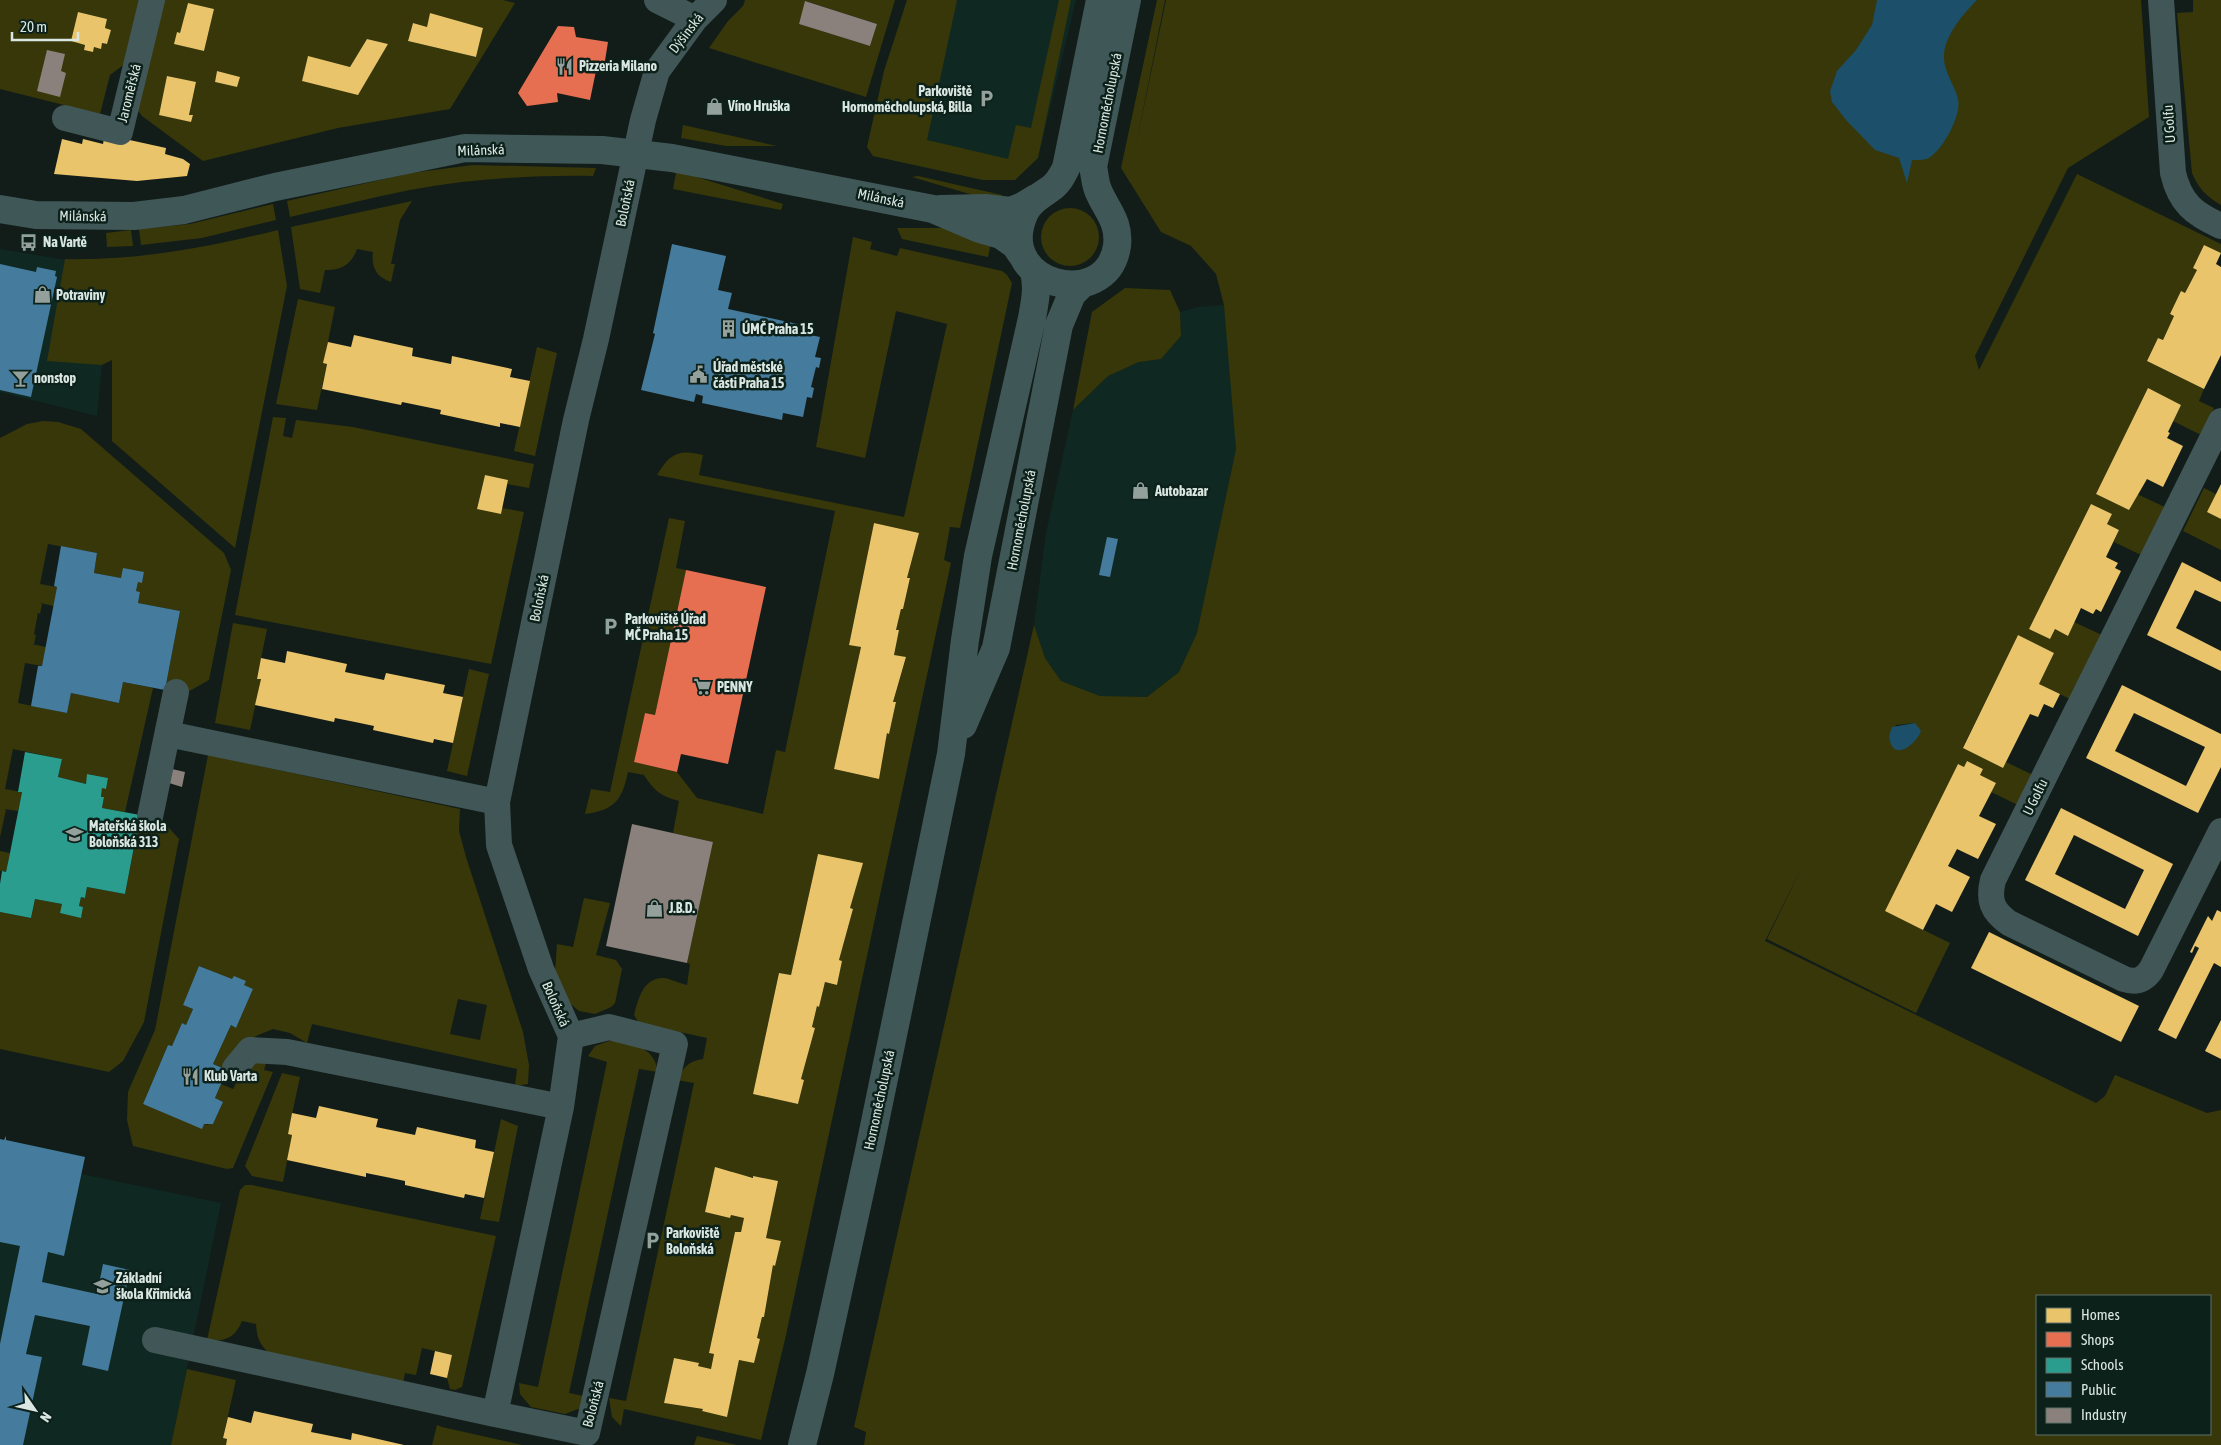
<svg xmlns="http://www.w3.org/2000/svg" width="2221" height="1445" font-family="'Asap Condensed',sans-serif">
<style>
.built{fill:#0f2922}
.green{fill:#373709;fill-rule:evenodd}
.water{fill:#1c4f69}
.homes{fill:#e9c46a;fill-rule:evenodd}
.shops{fill:#e76f51}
.schools{fill:#2a9d8f}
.public{fill:#457b9d}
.industry{fill:#8a817c}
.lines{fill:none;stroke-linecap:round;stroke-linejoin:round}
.street{stroke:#415656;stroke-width:26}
.secondary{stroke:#405757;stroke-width:28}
.labels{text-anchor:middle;stroke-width:5;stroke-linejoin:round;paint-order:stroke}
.street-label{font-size:14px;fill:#d9e6e1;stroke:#0d211b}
.poi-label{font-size:14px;font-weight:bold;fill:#d9e6e1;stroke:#0d211b;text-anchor:start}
</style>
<rect width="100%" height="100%" fill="#121d19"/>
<!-- built -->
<path class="built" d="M907,0H1076L1038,158L1015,180H983L873,156L867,147L884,71Z
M0,249L66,260L102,365L97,416L0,392Z
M1224,305L1232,372L1236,449L1197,633L1179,672L1147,697L1100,696L1061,681L1045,658L1034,625L1046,533L1073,410L1108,376L1139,362L1161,359L1181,336L1180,312L1198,307Z
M0,1139L84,1156L81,1174L221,1203L171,1445H0Z"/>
<!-- green -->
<path class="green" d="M0,0H144L130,60L110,75L100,114L0,89ZM78,12L107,19L105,28L111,30L107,44L102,43L100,48L94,47L93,52L84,50L85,45L71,41Z
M162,0H503L515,3L450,109L338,128L203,161L142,116L136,108ZM188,3L214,9L204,51L175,44L177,32L180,33ZM430,13L483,28L476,57L408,41L413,23L427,27ZM367,39L388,44L358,94L302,81L308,57L350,67ZM217,71L239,77L237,87L215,82ZM168,76L196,83L189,115H193L191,122L159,114Z
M745,0H895L866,97L709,48L728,21L743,6ZM806,1L877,24L870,46L799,24Z
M907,0H957L927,140L1008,159L1016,125L1031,128L1059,0H1071L1038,158L1015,180H983L873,156L867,147L884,71Z
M1157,0H1165L1135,150L1166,0H2141L2149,117L2068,168L1975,356L1979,370L2077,174L2221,244V253L2204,245L2193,268L2197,270L2185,293L2181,292L2170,314L2174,316L2163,340L2158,338L2147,361L2204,389L2199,401L2214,408L2201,435L2173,421L2181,405L2148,389L2096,494L2129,510L2137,494L2165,507L2141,555L2114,542L2119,530L2107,524L2112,514L2091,504L2029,629L2050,639L2055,629L2068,635L2074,622L2102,635L2070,699L2039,684L2054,653L2018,635L1963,747L2003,768L2006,762L2033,775L2018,805L1991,792L1996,783L1980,775L1983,769L1967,761L1964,767L1958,764L1885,911L1950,943L1916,1013L1767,939L1802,867L1765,941L2096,1103L2105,1096L2115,1075L2207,1113L2221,1110V1445H864L866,1432L854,1427L1034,625L1045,658L1061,681L1100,696L1147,697L1179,672L1197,633L1236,449L1224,305L1216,274L1191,246L1161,232L1121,168ZM1915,723L1891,743L1889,736L1896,725ZM2037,1296H2210V1434H2037Z
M2193,0H2221V205C2207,197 2198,188 2192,173L2177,13L2193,12Z
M683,125L777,146H726L681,138Z
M473,165L596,168L593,176C531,175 470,179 410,190C370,198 330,208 290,217L287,201L411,173Z
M676,173H684L783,204L781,210L673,189Z
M918,176L1002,195L1000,203L912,177Z
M412,201L400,220L391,264H395L391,282C376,277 371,267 373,252L357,249C352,264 341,271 325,270L320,293L300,289L291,227Z
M273,204L276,220L202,238L141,245L139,229L190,224Z
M1041 237a29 29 0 1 1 58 0a29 29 0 1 1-58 0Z
M897,228H948L992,238L988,257L902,239Z
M131,230L133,246L107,247L106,233Z
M278,230L287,286L235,548L112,441V360L102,365L47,361L65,259C137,261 208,247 278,230Z
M853,237L872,242L870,249L897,256L900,248L1002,271L1007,275L1012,283L960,528L950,527L944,560L951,563L786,1335L761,1440L624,1409L621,1426L612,1417L609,1398L626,1401L694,1083L677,1080C683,1067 689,1061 703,1059L707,1038L639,1023L634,1015C638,1000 643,977 664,978C671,979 679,983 687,985L690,964L687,963L713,842L673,833L679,801C662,797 653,790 644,775L628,772C622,800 615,810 585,814L591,789L610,792L669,518L685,521L676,568L686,570L655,715L645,713L634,762L677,772L697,798L763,814L776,750L785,752L835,511L657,475C670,453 679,449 703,455L699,475L904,517L947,324L896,311L865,458L816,447ZM874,523L919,533L907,578L910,579L903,609H901L896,630H899L894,655L906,658L893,702L896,703L889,733H887L879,779L834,769L861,647L849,644ZM818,854L862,864L850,908L853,909L839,960L842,961L837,985L825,982L819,1007L817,1006L812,1027L815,1028L801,1079L804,1080L798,1104L753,1094L779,973L791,975ZM715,1168L732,1171V1174L778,1181L766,1238L781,1242L775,1265H773L764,1317H762L757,1338L760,1339L754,1363L739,1360L727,1416L702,1411L703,1409L664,1403L674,1358L698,1363V1366L711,1369L714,1354L709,1353L735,1232H741L744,1218L731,1215L730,1218L705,1212Z
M1125,288L1170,290L1180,312L1181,336L1161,359L1139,362L1108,376L1073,410L1092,312Z
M298,299L335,307L324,362L327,363L317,410L276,404Z
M537,347L557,353L535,456L514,451Z
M273,417L286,418L283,436L292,438L296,420L353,427L534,464L529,488L507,484L508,480L485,475L477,508H502L524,512L491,664L235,615Z
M43,421L58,422L81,429L224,553L231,570L209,680L186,693L165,690L180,611L138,603L140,592L136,591L138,582L142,583L144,572L121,578L94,573L97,553L48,544L40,584L57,587L54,606L40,603L42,604L40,614L38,613L34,634L36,635L34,644H32L46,647L42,666L25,663L18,703L67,713L71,693L119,703L123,682L153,688L125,812L102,808L104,798L101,797L102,788H106L108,778L88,774L86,784L58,777L62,759L13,749L5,789L22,792L18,811L4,809L6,810L0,837V438L27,424Z
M2204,488L2216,494L2221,519V550L2183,531Z
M233,623L267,629L257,678L261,679L250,730L215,723Z
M469,669L489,674L467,776L447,771Z
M208,755L460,809L459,831L466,857L523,1032L529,1065L528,1084L515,1086L517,1069L312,1024L307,1043L290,1033L273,1029L256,1036L242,1045L227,1070L213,1064L231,1025L236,1028L253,989L200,966L183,1005L193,1009L186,1025L182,1023L172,1046L168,1045L143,1104L208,1125L209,1123L213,1124L223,1102L215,1098L221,1084L233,1089L246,1064L267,1060L264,1070L273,1072L233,1168L227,1169L133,1146L127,1120L128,1092L155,1030ZM458,999L487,1005L480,1040L450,1034Z
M140,815L160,818L179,839L144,1022L123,1061L109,1072L0,1049V912L31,918L35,899L62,904L61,913L81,917L83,907L79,906L81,897L85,898L87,887L125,894Z
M0,851L10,853L6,872L0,871Z
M584,898L610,903L596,955L616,960L622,969L615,1003L611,1007L595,1014L579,1011L567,1001L555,972L557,944L573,947Z
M612,1040C634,1045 654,1046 658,1072L639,1069L569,1393L588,1397L581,1408L565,1414L531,1407L520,1394L519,1383L538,1387L607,1062L588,1056L595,1046Z
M282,1073L300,1077L288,1133L292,1135L283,1182L252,1176L245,1166Z
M501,1119L518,1126L499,1222L480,1219Z
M245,1185H252L496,1236L462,1387L455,1390L450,1389L447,1378L452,1355L422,1348L416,1375L405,1373L403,1383L270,1354C259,1344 257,1338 256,1324L242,1321C235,1338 225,1342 207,1340L240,1190Z
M187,1369L236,1380L223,1438L227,1439L226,1445H171Z
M437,1425L442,1427L522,1445H432Z
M697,1436L737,1445H694Z"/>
<!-- water -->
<path class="water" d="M1877,0H1977C1964,13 1945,35 1944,55C1943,71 1955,85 1958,99C1962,115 1942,152 1927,159C1923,160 1917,160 1912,160L1907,183L1899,158L1875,150L1846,120L1832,102L1830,91L1837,71L1856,50L1872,25Z
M1915,723L1921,731C1915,746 1892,763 1889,736L1892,727Z"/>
<!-- homes -->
<path class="homes" d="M188,3L214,9L204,51L174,44L177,32L180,33Z
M78,12L107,19L105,28L111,30L107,44L102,43L101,49L94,47L93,52L84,50L85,45L71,41Z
M430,13L483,28L476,57L408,41L413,23L427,27Z
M367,39L388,44L358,95L302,81L308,56L350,67Z
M217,71L240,77L237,87L215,82Z
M167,76L196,82L189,115H193L191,122L159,115Z
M62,139L82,144L83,139L103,144L104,139H125L166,148L165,154L183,159L190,164L187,176L137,181L54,174Z
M2204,245L2221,253L2216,264L2221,267V355L2204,389L2147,361L2158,338L2163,340L2174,316L2170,314L2181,291L2185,293L2197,270L2193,268Z
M354,335L413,348L412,356L451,364L452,356L512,369L510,377L530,381L520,427L500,423V427L440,414L441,410L402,402L401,405L322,389L327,364L323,363L328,342L351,347Z
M2148,388L2181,405L2168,432L2170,433L2167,438L2183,446L2163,487L2147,479L2129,510L2096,494Z
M485,475L508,480L501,514L477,509Z
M2221,484V519L2207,512Z
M2091,504L2112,514L2107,524L2119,530L2106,557L2118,563L2115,568L2121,571L2101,612L2096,609L2093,614L2081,608L2068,636L2055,629L2050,639L2029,629Z
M874,523L919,533L907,578H910L903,609H901L896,630H899L894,655L906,657L893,702H896L889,734L887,733L879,779L834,769L861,647L849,645Z
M2182,562L2221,582V602L2195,590L2176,628L2221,651V671L2147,635Z
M2018,635L2054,653L2039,684L2060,694L2053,708L2044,704L2038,717L2030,714L2003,768L1963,748Z
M287,651L347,664L345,672L384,680L386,673L445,685L443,693L463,697L453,743L434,739L433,743L373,730L374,726L355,722L335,718L334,722L255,705L261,679H257L261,658L285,663Z
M2122,685L2221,734V767L2198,813L2086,758ZM2134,713L2205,747L2186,786L2115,751Z
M1967,761L1983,769L1980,775L1996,783L1979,816L1996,824L1978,859L1957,849L1948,866L1970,877L1952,912L1936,904L1923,930L1885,911L1958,764L1964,767Z
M2061,808L2173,864L2138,936L2025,880ZM2074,835L2144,870L2125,909L2055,874Z
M818,854L863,863L850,908L853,909L839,960L842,961L837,985L825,982L819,1007L817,1006L812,1027L815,1028L801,1079L804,1080L798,1104L753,1094L779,973L791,975Z
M2217,910L2221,912V967L2214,963L2176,1039L2158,1030L2199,948L2195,946L2192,953L2190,952L2208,916L2212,921Z
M1989,932L2139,1006L2121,1042L1971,968Z
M2221,1020V1059L2205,1051Z
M319,1106L378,1119L376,1127L415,1135L417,1127L476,1140L475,1148L494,1152L484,1198L465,1194L464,1198L405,1185V1181L386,1177L366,1173V1177L287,1160L292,1135L288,1134L292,1113L316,1118Z
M715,1167L753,1178V1176L778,1181L766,1238L781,1241L775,1266L773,1265L764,1317H762L757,1338L760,1339L754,1363L739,1360L727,1417L702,1411L703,1409L664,1403L674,1358L699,1363L698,1366L711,1369L714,1354L709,1353L735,1232H741L744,1218L731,1215L730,1218L705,1212Z
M435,1351L452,1355L447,1378L430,1374Z
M254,1411L313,1424L311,1432L351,1440L352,1433L404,1445H226L227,1439L223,1438L228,1417L251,1423Z"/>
<!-- shops -->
<path class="shops" d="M558,26L574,27L576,37L608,42L604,67L597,66L590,100L557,93L558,102L527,106L518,93Z
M686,570L766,587L728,764L681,754L677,772L634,762L645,713L655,715Z"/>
<!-- schools -->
<path class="schools" d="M25,752L62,759L58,777L86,784L87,774L108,778L106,789L102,788L101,797H104L102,808L140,815L125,894L87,887L85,898L81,897L79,906L83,907L81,918L60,913L62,904L35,899L31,918L0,912V884L2,871L6,872L10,853L22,792H18Z"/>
<!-- public -->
<path class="public" d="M672,244L726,256L718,290L732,293L728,309L802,325L801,333L820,337L815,357L821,358L819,368L816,367L811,387L814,388L812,398L807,397L803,417L783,413L782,420L702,403L703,396L696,394L694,402L641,390L655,334L653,333Z
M0,264L36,272L37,267L56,271L55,276L57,277L31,397L0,390Z
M1107,537L1118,539L1110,577L1099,575Z
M61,546L97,553L94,573L121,578L123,568L144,572L142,583L138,582L136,591L140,592L138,603L180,611L165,690L123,682L119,703L71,693L67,713L31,706L38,666H42L57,587L54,586Z
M199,966L232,979L234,976L246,981L244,985L253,989L236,1028L231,1025L213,1064L227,1070L215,1098L223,1102L213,1124H204L202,1129L143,1104L168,1045L172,1046L182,1023L186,1025L193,1009L183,1005Z
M6,1136V1140L85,1157L64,1256L48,1252L42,1282L97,1294L103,1264L130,1270L108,1371L82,1365L90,1326L35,1315L26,1354L42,1357L23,1445H0V1344L20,1246L0,1242V1139L4,1140Z"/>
<!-- industry -->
<path class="industry" d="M805,1L877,24L870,46L799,24Z
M47,50L65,54L61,71L66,73L60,97L37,91Z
M172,769L185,772L182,787L169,783Z
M632,824L713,842L687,963L606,946Z"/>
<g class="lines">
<!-- street -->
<path class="street" d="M657,0L695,19
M2161,0L2173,173C2180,203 2194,214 2221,226
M65,118L120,132L152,0
M2221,421L1993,880C1988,900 1992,911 2009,923L2124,979C2136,983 2144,980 2151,970L2221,831
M168,734L497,802
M150,817L176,692
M571,1036L609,1027L675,1044L587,1433L495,1414L561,1107L571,1036L541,969L499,845L497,802L576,420L596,339L643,120L657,71L695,19L714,0
M235,1068L250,1050L287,1052L561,1107
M155,1340L495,1414"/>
<!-- secondary -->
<path class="secondary" d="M1100,0L1066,168C1062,176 1058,184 1050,189C1041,196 1031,200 1025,212C991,285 1107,314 1117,246C1120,221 1106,210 1098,190C1095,183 1095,175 1093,167L1127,0
M0,209L36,215L134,216L184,210L275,187L465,148L602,150L672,158L933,209L980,229L1001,235L1015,245L1024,258
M941,209L984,208L1011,211L1023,206L1036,198
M963,725L996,648L1059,325L1072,294L1082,284
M802,1445L820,1374L869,1151L951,754L965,640L978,556L1032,318C1035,302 1038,287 1034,272"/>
</g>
<!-- icons -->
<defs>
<symbol id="restaurant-bare" viewBox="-9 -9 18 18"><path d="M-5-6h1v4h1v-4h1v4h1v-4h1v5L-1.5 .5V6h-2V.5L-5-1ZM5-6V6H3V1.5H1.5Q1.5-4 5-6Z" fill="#93a09b" stroke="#0d211b" stroke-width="2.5" paint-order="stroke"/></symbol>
<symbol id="parking-bare" viewBox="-9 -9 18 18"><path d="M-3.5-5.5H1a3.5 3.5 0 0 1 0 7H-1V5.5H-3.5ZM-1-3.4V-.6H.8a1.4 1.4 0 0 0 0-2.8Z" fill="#93a09b" stroke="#0d211b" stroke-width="2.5" paint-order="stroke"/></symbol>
<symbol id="shop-bare" viewBox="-9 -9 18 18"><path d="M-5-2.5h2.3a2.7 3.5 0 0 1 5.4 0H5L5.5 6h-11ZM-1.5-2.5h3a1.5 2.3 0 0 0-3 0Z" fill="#93a09b" stroke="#0d211b" stroke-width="2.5" paint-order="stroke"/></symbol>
<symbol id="bus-bare" viewBox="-9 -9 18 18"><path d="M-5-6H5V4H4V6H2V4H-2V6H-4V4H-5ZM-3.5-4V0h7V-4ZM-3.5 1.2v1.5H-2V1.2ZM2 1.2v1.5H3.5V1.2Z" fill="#93a09b" stroke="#0d211b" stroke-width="2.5" paint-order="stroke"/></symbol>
<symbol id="building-bare" viewBox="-9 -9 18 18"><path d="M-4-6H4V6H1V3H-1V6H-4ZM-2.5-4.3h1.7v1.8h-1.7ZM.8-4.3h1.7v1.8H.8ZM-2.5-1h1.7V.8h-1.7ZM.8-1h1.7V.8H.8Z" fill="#93a09b" stroke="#0d211b" stroke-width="2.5" paint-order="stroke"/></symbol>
<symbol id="civic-bare" viewBox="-9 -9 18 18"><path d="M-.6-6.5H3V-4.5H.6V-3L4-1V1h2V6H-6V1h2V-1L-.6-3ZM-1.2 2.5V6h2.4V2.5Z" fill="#93a09b" stroke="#0d211b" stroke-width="2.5" paint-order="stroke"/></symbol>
<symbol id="bar-bare" viewBox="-9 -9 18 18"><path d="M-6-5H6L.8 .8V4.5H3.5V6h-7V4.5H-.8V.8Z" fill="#93a09b" stroke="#0d211b" stroke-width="2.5" paint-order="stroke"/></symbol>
<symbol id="supermarket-bare" viewBox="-9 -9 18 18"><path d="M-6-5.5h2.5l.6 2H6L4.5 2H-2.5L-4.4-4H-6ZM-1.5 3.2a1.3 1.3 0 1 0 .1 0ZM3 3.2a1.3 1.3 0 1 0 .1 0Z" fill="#93a09b" stroke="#0d211b" stroke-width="2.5" paint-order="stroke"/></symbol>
<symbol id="school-bare" viewBox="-9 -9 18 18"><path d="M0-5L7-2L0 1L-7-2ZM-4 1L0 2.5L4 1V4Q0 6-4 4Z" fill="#93a09b" stroke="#0d211b" stroke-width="2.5" paint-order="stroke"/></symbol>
</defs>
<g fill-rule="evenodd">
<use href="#restaurant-bare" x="552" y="54" width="25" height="25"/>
<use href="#parking-bare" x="974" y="86" width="25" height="25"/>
<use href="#shop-bare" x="702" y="94" width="25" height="25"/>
<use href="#bus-bare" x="16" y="230" width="25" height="25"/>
<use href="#shop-bare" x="30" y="282" width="25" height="25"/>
<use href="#building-bare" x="716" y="316" width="25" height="25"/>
<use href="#civic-bare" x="686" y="362" width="25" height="25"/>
<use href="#bar-bare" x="8" y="366" width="25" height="25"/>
<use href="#shop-bare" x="1128" y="478" width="25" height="25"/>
<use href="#parking-bare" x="598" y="614" width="25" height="25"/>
<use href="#supermarket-bare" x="690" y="674" width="25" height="25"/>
<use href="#school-bare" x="62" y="822" width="25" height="25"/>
<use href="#shop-bare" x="642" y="896" width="25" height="25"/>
<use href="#restaurant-bare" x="178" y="1064" width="25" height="25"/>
<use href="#parking-bare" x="640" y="1228" width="25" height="25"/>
<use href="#school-bare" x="90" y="1274" width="25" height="25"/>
</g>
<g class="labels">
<!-- street labels -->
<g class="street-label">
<text transform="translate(686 33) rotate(-52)" y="5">Dýšinská</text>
<text transform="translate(129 93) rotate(-76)" y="5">Jaroměřská</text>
<text transform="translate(1107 103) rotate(-79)" y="5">Hornoměcholupská</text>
<text transform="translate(2169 124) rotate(-94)" y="5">U Golfu</text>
<text transform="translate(481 150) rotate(-2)" y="5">Milánská</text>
<text transform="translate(881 198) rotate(12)" y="5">Milánská</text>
<text transform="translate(625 203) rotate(-78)" y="5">Boloňská</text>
<text transform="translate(83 216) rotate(1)" y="5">Milánská</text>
<text transform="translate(1021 520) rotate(-79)" y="5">Hornoměcholupská</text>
<text transform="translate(539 598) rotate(-78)" y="5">Boloňská</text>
<text transform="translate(2035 797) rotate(-64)" y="5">U Golfu</text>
<text transform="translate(556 1004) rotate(66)" y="5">Boloňská</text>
<text transform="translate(879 1100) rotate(-78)" y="5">Hornoměcholupská</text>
<text transform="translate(593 1404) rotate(-75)" y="5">Boloňská</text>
</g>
<!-- poi labels -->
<g class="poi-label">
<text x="579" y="71">Pizzeria Milano</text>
<text x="972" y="96" text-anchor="end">Parkoviště<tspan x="972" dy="16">Hornoměcholupská, Billa</tspan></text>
<text x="728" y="111">Víno Hruška</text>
<text x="43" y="247">Na Vartě</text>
<text x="56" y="300">Potraviny</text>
<text x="742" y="334">ÚMČ Praha 15</text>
<text x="713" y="372">Úřad městské<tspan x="713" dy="16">části Praha 15</tspan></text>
<text x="34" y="383">nonstop</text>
<text x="1155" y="496">Autobazar</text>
<text x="625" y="624">Parkoviště Úřad<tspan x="625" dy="16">MČ Praha 15</tspan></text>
<text x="717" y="692">PENNY</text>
<text x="89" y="831">Mateřská škola<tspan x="89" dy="16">Boloňská 313</tspan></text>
<text x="669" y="913">J.B.D.</text>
<text x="204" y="1081">Klub Varta</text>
<text x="666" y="1238">Parkoviště<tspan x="666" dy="16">Boloňská</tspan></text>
<text x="116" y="1283">Základní<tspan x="116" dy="16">škola Křimická</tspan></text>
</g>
</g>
<!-- legend -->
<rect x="2036" y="1295" width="175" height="140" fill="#0d211b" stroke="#5f706a"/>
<rect x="2046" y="1308" width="25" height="15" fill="#e9c46a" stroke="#5f706a"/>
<text x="2081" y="1320" font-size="15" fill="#d9e6e1">Homes</text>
<rect x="2046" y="1332" width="25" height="15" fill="#e76f51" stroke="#5f706a"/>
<text x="2081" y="1345" font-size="15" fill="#d9e6e1">Shops</text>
<rect x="2046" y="1358" width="25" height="15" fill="#2a9d8f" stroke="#5f706a"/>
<text x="2081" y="1370" font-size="15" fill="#d9e6e1">Schools</text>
<rect x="2046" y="1382" width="25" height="15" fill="#457b9d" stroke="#5f706a"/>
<text x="2081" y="1395" font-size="15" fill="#d9e6e1">Public</text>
<rect x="2046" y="1408" width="25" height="15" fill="#8a817c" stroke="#5f706a"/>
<text x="2081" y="1420" font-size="15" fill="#d9e6e1">Industry</text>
<!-- north arrow -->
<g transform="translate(35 1410) rotate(124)" stroke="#0d211b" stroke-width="4" paint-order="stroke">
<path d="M0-4L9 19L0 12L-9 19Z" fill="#d9e6e1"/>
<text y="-8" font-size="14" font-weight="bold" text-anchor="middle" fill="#d9e6e1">N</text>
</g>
<!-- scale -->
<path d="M12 32v8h66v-8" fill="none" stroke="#d9e6e1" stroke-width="2.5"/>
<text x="20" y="32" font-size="15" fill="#d9e6e1" stroke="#0d211b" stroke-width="4" paint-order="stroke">20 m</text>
</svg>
